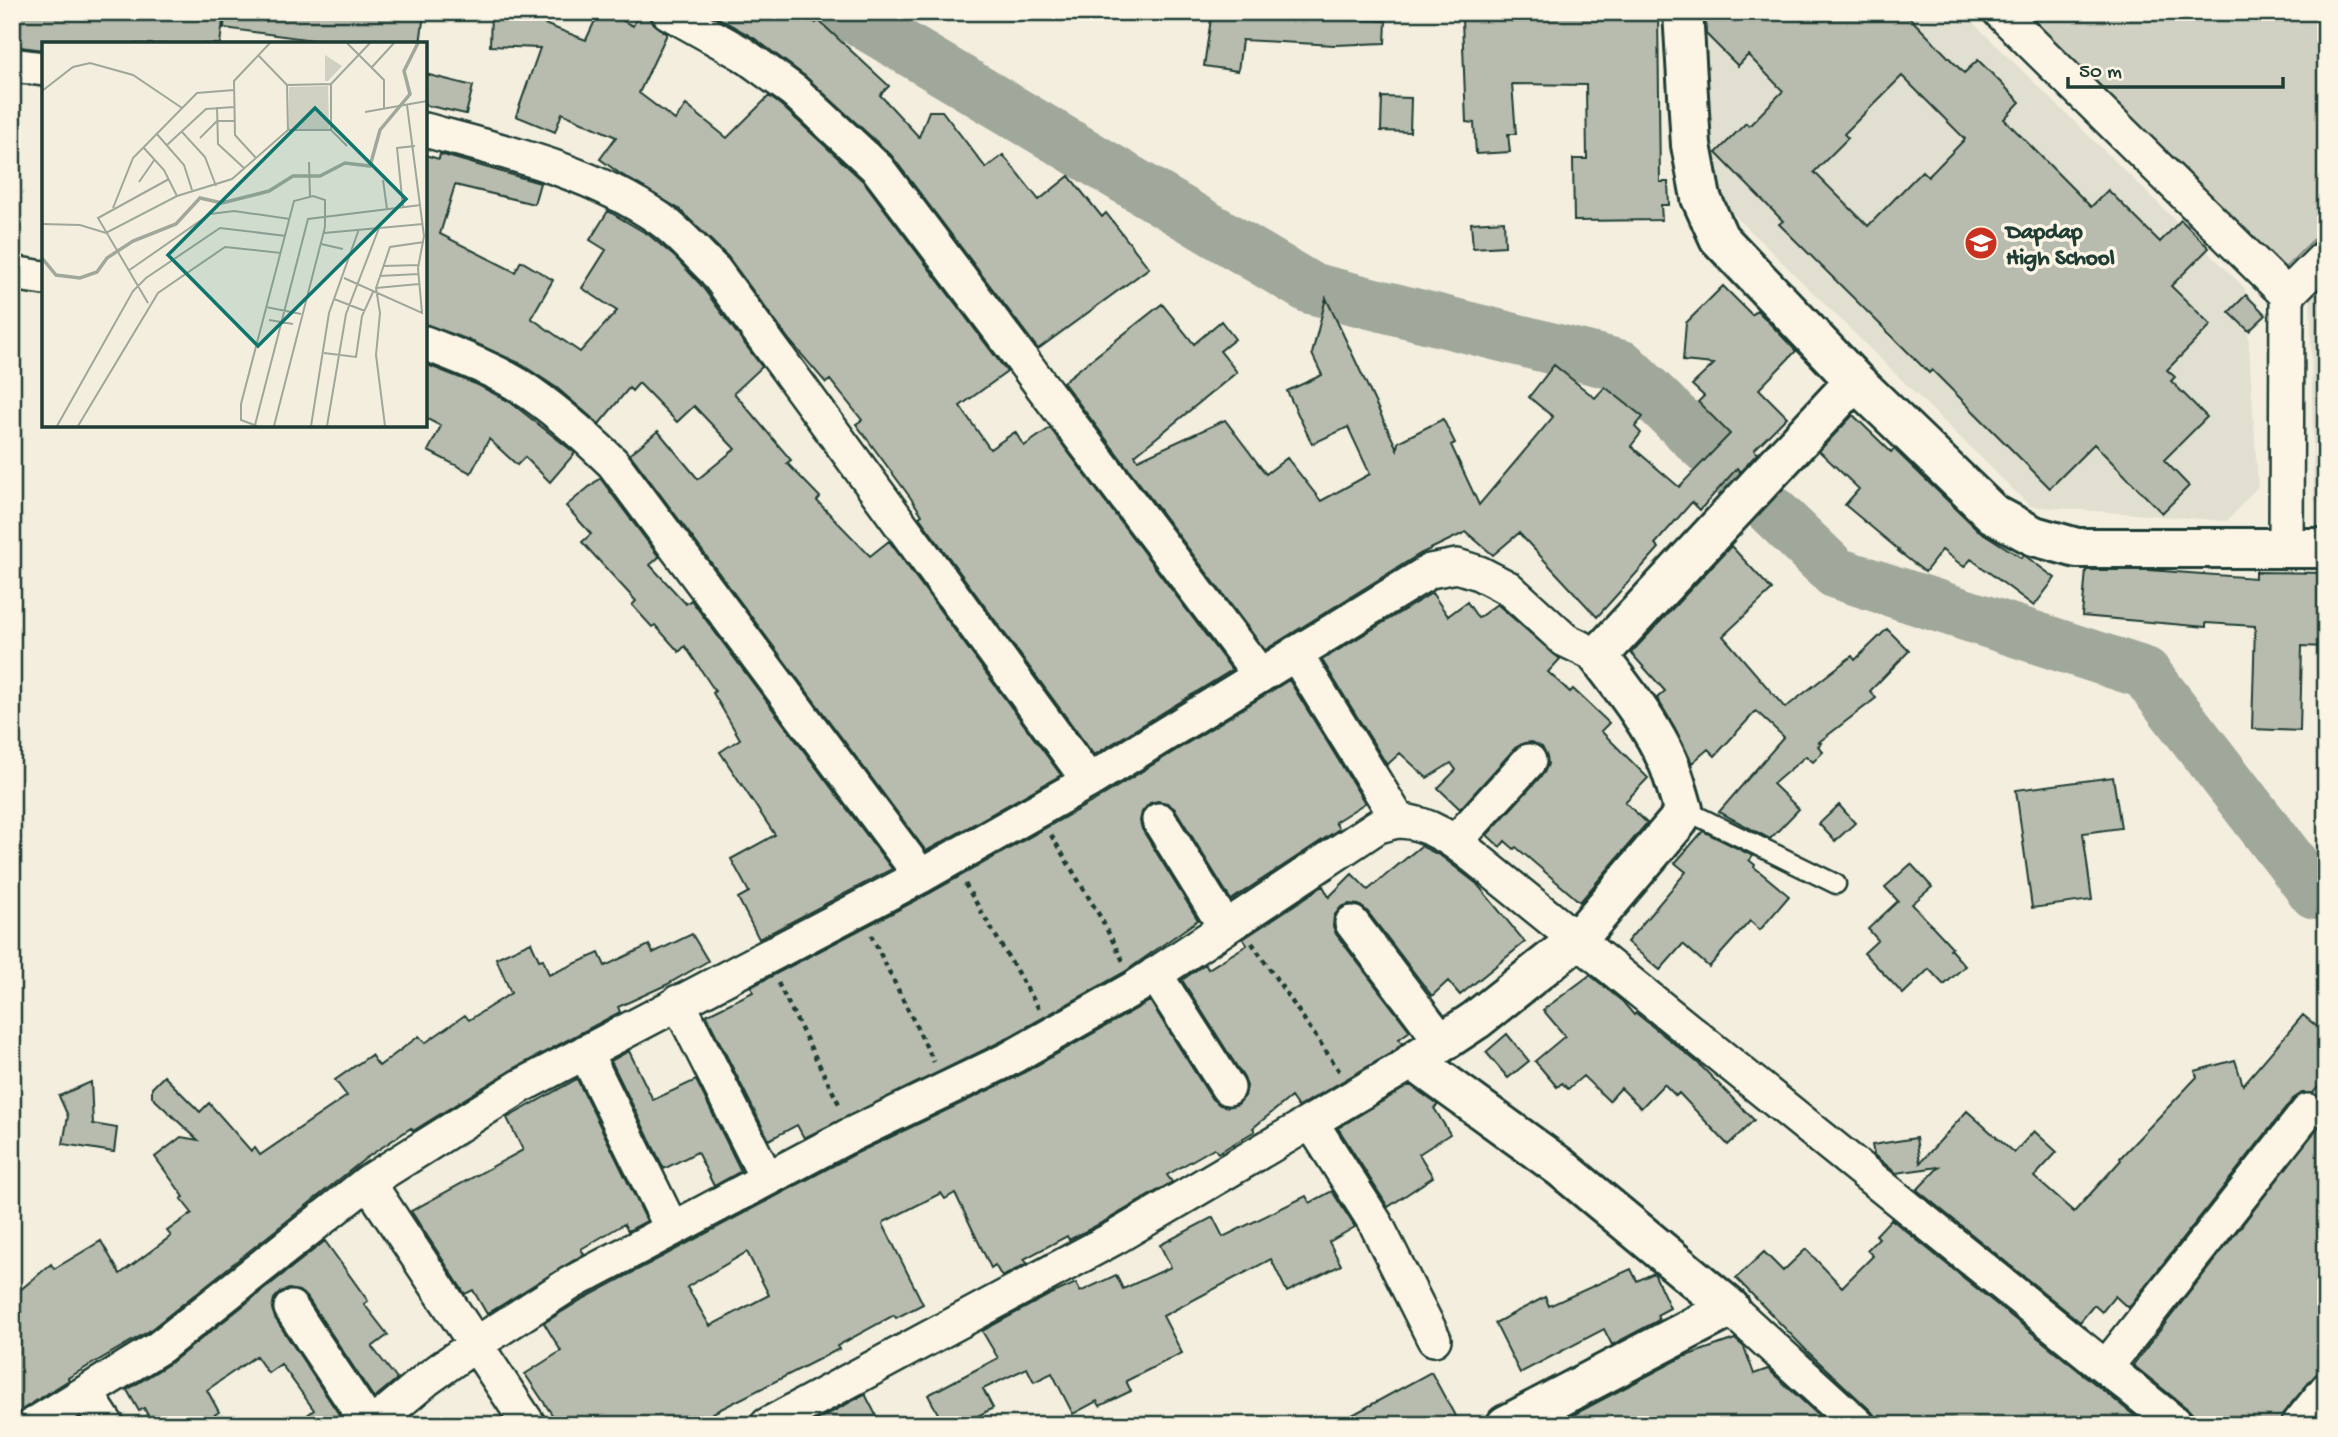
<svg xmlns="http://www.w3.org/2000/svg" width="2338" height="1437" font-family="'Gochi Hand',sans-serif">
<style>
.built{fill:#e1dfd0}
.green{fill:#d0d1c2;stroke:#78877b;stroke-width:2}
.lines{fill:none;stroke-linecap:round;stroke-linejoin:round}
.river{stroke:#a0a89b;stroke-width:52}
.building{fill:#b8bcae;stroke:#1f3d34;stroke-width:2;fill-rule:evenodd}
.service-casing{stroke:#1f3d34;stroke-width:23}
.minor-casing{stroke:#1f3d34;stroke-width:38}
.tertiary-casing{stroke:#1f3d34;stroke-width:44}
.path{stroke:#1f3d34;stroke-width:4.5;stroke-dasharray:5 5;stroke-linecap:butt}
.service{stroke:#fcf5e5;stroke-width:18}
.minor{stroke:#fcf5e5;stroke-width:33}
.tertiary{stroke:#fcf5e5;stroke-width:38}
.labels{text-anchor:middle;stroke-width:7;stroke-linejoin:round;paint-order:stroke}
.poi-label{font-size:23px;font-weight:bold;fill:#1f3d34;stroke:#fcf5e5;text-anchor:start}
.inset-river{fill:none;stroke:#a0a89b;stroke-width:3.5}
.inset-road{fill:none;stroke:#9ea79a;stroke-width:2}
.view{fill:#0f766e;fill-opacity:0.15;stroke:#0f766e;stroke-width:3.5}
.inset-edge{fill:none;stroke:#1f3d34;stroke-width:3.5}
</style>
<rect width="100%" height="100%" fill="#f3eede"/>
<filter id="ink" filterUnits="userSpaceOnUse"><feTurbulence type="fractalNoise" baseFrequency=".0143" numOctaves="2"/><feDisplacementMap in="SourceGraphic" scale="14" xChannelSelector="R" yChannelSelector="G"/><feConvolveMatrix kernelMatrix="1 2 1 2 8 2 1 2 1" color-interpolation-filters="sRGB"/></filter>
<g filter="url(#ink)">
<!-- built -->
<path class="built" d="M1704,12H1962L2245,288L2258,486L2227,521L2030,506L1717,198Z
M2326,270V501H2314L2310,285Z"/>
<!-- green -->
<path class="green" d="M2017,12H2326V227L2282,271Z"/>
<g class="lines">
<!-- river -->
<path class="river" d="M845,12L1310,288L1622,366L1836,573L2145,673L2315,893L2326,886"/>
</g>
<!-- building -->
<path class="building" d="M12,12H224L220,44H44V50L12,46Z
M225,12H360L396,18L397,12L424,14L420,44L344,41L342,44L224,28Z
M491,12H534V20L586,40L599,12H605L633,26L639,12H649L652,22L667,34L639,93L675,120L686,105L727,138L769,96L782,106L864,182L1007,372L960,406L990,449L1015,432L1024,446L1050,428L1232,670L1094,755L919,517L922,515L910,497L856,424L862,420L830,380L826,383L790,341L728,257L679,209L619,173L600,159L616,137L562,113L555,132L516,116L540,48L490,46Z
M708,12H801L816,23L818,20L889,86L880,95L919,137L929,111H942L986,168L1003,155L1039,200L1069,176L1102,217L1106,213L1149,268L1038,349L891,155L805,76L754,38Z
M1212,12H1320V17L1386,21L1385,43L1335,45L1242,40L1238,71L1204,66Z
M1463,12H1658L1660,182H1668L1669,205H1661L1662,220L1574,221L1573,159H1587L1586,85L1512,84L1516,134H1508L1510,152L1476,154L1474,123L1466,122L1462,20H1464Z
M1705,12H1904L1964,73L1978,60L2020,102L2004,119L2091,207L2108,190L2160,242L2181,220L2209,248L2171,286L2211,325L2167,370L2175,377L2171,381L2207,417L2164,460L2189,486L2162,513L2094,444L2050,488L1932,370L1929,373L1779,224L1783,221L1716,153L1746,123L1749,126L1783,91L1748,55L1738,66L1706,34ZM1902,76L1965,139L1928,177L1922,171L1868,226L1814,172L1848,138L1844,134Z
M425,74L473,86L466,114L425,105Z
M1382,97L1411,98L1410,132L1381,131Z
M440,154L540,183L534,204L455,185L440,234L515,272L521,261L553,280L531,318L580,352L617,311L582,288L606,250L590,240L608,211L649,235L675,257L700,284L762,367L734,393L791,460L787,463L820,497L817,501L870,556L889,541L1061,775L926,851L630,454L658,431L698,479L735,449L694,406L677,422L639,383L632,391L629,388L599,424L557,388L519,363L469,340L425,324V155L439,159Z
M1504,221L1505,246L1473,248L1471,223Z
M1723,286L1752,315L1757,310L1796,351L1759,389L1787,417L1754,450L1757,454L1740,472L1737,468L1700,510L1692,502L1655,544L1659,548L1597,617L1519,533L1493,555L1466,532L1420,554L1265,650L1063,382L1162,304L1194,344L1221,321L1235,339L1220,351L1237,372L1135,455L1138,460L1225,420L1266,474L1287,458L1321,501L1370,474L1348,427L1312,444L1287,391L1322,375L1312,354L1326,298L1397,449L1398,442L1443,419L1455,443L1451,445L1479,505L1553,417L1529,397L1554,365L1595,398L1605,387L1643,417L1635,427L1641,433L1631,446L1679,487L1730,434L1698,402L1704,396L1692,385L1714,364L1683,361L1686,323Z
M2246,295L2266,315L2249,331L2229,312Z
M425,364L478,385L510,402L575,453L550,482L525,457L517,465L489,439L471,473L428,451L441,426L425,418Z
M1853,415L1891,452L1894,449L1978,530L2022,558L2024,555L2055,578L2034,606L1971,559L1964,567L1942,550L1925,572L1898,551L1899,550L1845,505L1859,489L1819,451Z
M600,478L659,557L650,565L686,604L691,600L892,869L759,939L738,898L749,892L731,859L775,835L720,752L740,739L713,693L715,691L685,646L679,652L655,625L652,627L632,605L636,601L582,542L591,534L566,506Z
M1731,546L1772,590L1723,636L1785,708L1852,656L1855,660L1887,629L1909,651L1870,691L1876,698L1819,742L1821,743L1818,746L1823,752L1813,762L1806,756L1773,784L1799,809L1770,839L1719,812L1784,737L1756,711L1715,756L1708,749L1692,763L1675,728L1657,698L1665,691L1631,653Z
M2086,570H2149L2255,578V572L2326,573V647L2302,646L2300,731L2252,729L2255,626L2206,623V627L2082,616Z
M1432,593L1448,616L1467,602L1478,618L1497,604L1560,659L1548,672L1570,692L1573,689L1609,723L1601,731L1648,778L1625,802L1647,823L1580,902L1516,847L1514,849L1505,841L1500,847L1487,835L1544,773L1548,764L1547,756L1542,747L1532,742L1524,743L1515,748L1460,809L1438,788L1456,770L1451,763L1427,778L1400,753L1387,765L1322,660Z
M1289,680L1365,803L1335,822L1339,829L1231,900L1175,809L1167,803L1158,801L1150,803L1142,812L1140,821L1142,829L1198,920L1126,971L998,1043L804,1138L797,1125L769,1140L706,1015L753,992L751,987L930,893L1099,798Z
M2113,777L2121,828L2083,833L2092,900L2032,908L2016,790Z
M1839,805L1855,823L1835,841L1819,824Z
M1703,831L1753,856L1749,860L1755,865L1754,867L1789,896L1760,930L1750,921L1709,967L1683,944L1660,970L1627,942L1686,872L1675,863Z
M1421,846L1441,856L1477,884L1525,942L1460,995L1448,981L1432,996L1367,911L1359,905L1349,904L1341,907L1334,916L1333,926L1336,934L1410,1031L1399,1039L1402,1043L1396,1050L1298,1107L1291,1097L1253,1128L1255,1131L1218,1153L1214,1148L1167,1175L1172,1182L1107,1220L1069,1240L1067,1236L1024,1259L1027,1263L1002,1277L995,1265L991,1268L955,1193L945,1199L941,1193L884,1222L883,1224L923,1304L896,1318L894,1315L837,1346L839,1349L711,1414L718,1425H559L525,1374L561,1351L544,1323L581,1300L855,1154L1016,1077L1150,1001L1212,1099L1220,1105L1228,1107L1238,1104L1245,1096L1247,1086L1244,1078L1182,980L1205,964L1208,969L1247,945L1243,939L1323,886L1329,897L1352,874L1368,890ZM747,1252L769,1295L710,1326L687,1287Z
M1911,864L1932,887L1912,904L1952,947L1950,949L1965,966L1944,985L1929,969L1903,994L1864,953L1878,940L1868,929L1898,901L1885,887Z
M692,934L708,961L666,985L618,1007L620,1012L511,1070L413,1131L411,1128L366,1158L149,1331L68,1378L69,1380L23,1409L12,1425V1297L51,1264L54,1269L101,1241L120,1274L171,1236L167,1231L192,1213L181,1199L184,1197L155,1157L181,1137L198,1140L152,1097V1088L164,1076L200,1112L209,1103L251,1151L255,1148L260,1155L347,1096L335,1080L371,1055L379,1066L419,1036L425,1043L465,1015L469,1020L511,993L496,958L531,942L539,960L543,959L549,975L599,953L605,966L649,945L653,953Z
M1590,975L1623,1002L1634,1015L1636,1013L1698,1063L1754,1120L1728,1145L1679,1093L1676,1096L1664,1084L1641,1108L1621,1088L1609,1101L1583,1076L1568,1089L1562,1083L1557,1087L1535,1061L1565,1036L1543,1010Z
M2303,1015L2326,1034V1078L2313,1093H2302L2293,1099L2128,1308L2115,1296L2102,1312L2094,1305L2080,1322L1917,1190L1939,1167L1896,1173L1874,1155L1872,1145L1916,1138L1920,1163L1967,1111L2014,1153L2034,1131L2057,1152L2034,1177L2074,1212L2121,1160L2120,1158L2197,1077L2195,1071L2235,1060L2243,1085Z
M1507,1034L1529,1061L1508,1078L1486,1052Z
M629,1051L653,1100L696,1080L741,1171L714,1186L697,1152L664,1169L611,1061Z
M577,1079L647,1221L628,1231L624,1224L581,1249L584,1254L487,1314L473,1290L465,1294L411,1211L523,1150L507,1118Z
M91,1082L93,1124L117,1128L114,1152L63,1144L68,1116L59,1096Z
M1410,1085L1438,1105L1434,1108L1450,1134L1419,1154L1433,1177L1388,1207L1338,1128Z
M2326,1117V1363L2283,1413L2279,1425H2196L2195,1417L2189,1410L2133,1365Z
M1332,1191L1355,1227L1329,1242L1341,1265L1287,1292L1271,1259L1163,1316L1182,1353L1126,1381L1131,1391L1100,1406L1097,1401L1073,1414L1052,1373L1034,1382L1027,1368L983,1389L993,1408L961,1425H944L928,1395L998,1358L982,1331L1047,1296L1076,1283L1080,1292L1116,1275L1123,1289L1171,1267L1160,1245L1213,1217L1223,1237L1306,1196L1310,1203Z
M1891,1219L2146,1425H1882L1871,1411L1807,1351L1736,1278L1764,1252L1783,1271L1806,1249L1842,1287L1873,1256L1867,1250L1879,1238L1876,1235Z
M325,1241L368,1301L364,1304L388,1335L372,1347L397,1379L374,1398L307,1297L299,1291L289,1289L280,1292L274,1299L272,1309L275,1318L346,1425H294L314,1410L281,1364L268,1373L256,1356L207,1390L219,1412L197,1425H153L144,1408L139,1411L127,1390L172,1362Z
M1631,1269L1637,1281L1654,1273L1670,1308L1657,1315L1659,1320L1612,1345L1604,1329L1520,1373L1495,1323L1545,1297L1549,1306Z
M1735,1339L1744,1347L1754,1374L1768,1369L1829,1425H1554L1683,1357Z
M1431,1372L1460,1425H1334Z
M865,1394L881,1425H808Z"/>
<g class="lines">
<defs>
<path id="service" d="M1683,809L1836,884"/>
<path id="minor" d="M668,12L743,54L794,91L878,169L1260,675
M2000,12L2287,295L2326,256
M12,65L44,69
M425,130C506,152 591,171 660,219C680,233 697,254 715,271L1089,781
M12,273L44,278
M425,343C457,356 491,368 520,386C554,408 584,435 613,463L921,876
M2286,548L2287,295
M1295,653L1399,821
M1159,820L1225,927
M1455,842L1529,761
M1352,923L1442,1042
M1155,974L1228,1088
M678,1002L767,1179
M585,1052L672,1229
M1311,1122L1376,1224L1434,1339
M368,1182L529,1425
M291,1308L369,1425
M1730,1308L1858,1425
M2106,1367L2308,1111
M86,1393L107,1425
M33,1425L160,1347L368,1182L521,1086L921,876L1089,781L1430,571L1457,566L1479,573L1508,588L1565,640L1598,656
M372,1425L427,1379L476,1344L571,1283L846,1137L1007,1060L1136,987L1378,826C1385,825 1393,821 1400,821C1429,822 1456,842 1478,860L2177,1425
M767,1425L1116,1237L1414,1061
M2298,1425L2326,1390"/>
<path id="tertiary" d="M1683,12L1691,145L1701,198L1719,238L1855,381L1993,514L2034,536L2077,548H2326
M1506,1425L1730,1308L1559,1166L1414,1061L1476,1020L1577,940L1678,821L1683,809C1679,795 1675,781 1670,767C1655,729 1623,688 1598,656L1855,381"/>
</defs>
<!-- service casing -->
<use href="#service" class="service-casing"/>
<!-- minor casing -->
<use href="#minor" class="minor-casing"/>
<!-- tertiary casing -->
<use href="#tertiary" class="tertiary-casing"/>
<!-- path -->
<path class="path" d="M1051,835L1101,918L1123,961
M965,884L1039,1009
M871,935L934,1062
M1252,943L1340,1072
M778,983L840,1106"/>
<!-- service -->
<use href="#service" class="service"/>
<!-- minor -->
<use href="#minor" class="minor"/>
<!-- tertiary -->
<use href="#tertiary" class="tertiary"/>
</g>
</g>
<!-- icons -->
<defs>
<symbol id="school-disc" viewBox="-11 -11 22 22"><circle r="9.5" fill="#c8321e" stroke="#fcf5e5"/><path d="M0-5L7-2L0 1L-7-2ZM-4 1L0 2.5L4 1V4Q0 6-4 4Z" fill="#fff"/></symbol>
</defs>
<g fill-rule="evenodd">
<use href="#school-disc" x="1962" y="224" width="38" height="38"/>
</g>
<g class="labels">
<!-- poi labels -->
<g class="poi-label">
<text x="2006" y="238">Dapdap<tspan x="2006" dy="26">High School</tspan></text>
</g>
</g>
<!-- overview -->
<g transform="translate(42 42)">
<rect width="385" height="385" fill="#f3eede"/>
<path d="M283,13L300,24L286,39H283ZM286,44L287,87H247V45Z" fill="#d0d1c2"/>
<path class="inset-river" d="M0,216L14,233L38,236L55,230L65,216L91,199L134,182L158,156L180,161L227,149L251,134H278L303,121L328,124L338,88L368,52L362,29L376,1"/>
<path class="inset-road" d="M305,1L342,38V67M216,13L245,43L246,88H289V42L245,43M330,25L352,1M289,42L328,1M0,49L31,25L48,21L91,33L140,66M175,65L176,102L203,127M323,70L385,59M289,88L305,104M140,90L163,115L174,144M114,91L142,123L150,148M158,96L175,79H193M125,103L164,67L192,65M101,105L122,128L135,154M214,116L193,93L192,39L228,1M267,120L268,154M341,138L345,167M97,140L113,117M361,165L355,106L373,104M71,166L91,116L155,51L192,48M0,182L38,183L64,191L135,154L190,137L246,88M282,191L381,182M279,202L301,207M341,224L377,223M86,229L168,172L192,169L248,177M337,234L377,232M302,236L380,271L376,226L382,194L365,63M334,246L377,242M292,257L323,269M106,261L56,176L127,137M224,265L259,272M227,278L251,282M282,311L314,315L320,274L331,250M213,383L266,177L379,163M15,384L91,249L104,236L178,186L244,194M36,384L116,251L183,205L239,211M215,384L199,378V362L252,159L271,154L283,158V185L232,384M269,384L287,271L317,187M285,384L304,272L337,186M343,384L334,313L338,271L334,246L348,205L382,200"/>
<path class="view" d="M273,66L364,157L216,304L126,213Z"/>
<rect width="385" height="385" class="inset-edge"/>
</g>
<!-- margin -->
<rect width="2338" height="1437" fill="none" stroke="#fcf5e5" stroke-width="42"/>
<rect x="21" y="21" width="2296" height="1395" fill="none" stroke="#1f3d34" stroke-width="2.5" filter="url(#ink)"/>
<!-- scale -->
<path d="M2068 77v10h215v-10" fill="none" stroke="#1f3d34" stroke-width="3.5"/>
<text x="2079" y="77" font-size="21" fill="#1f3d34" stroke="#fcf5e5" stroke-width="5" paint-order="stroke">50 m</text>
</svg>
